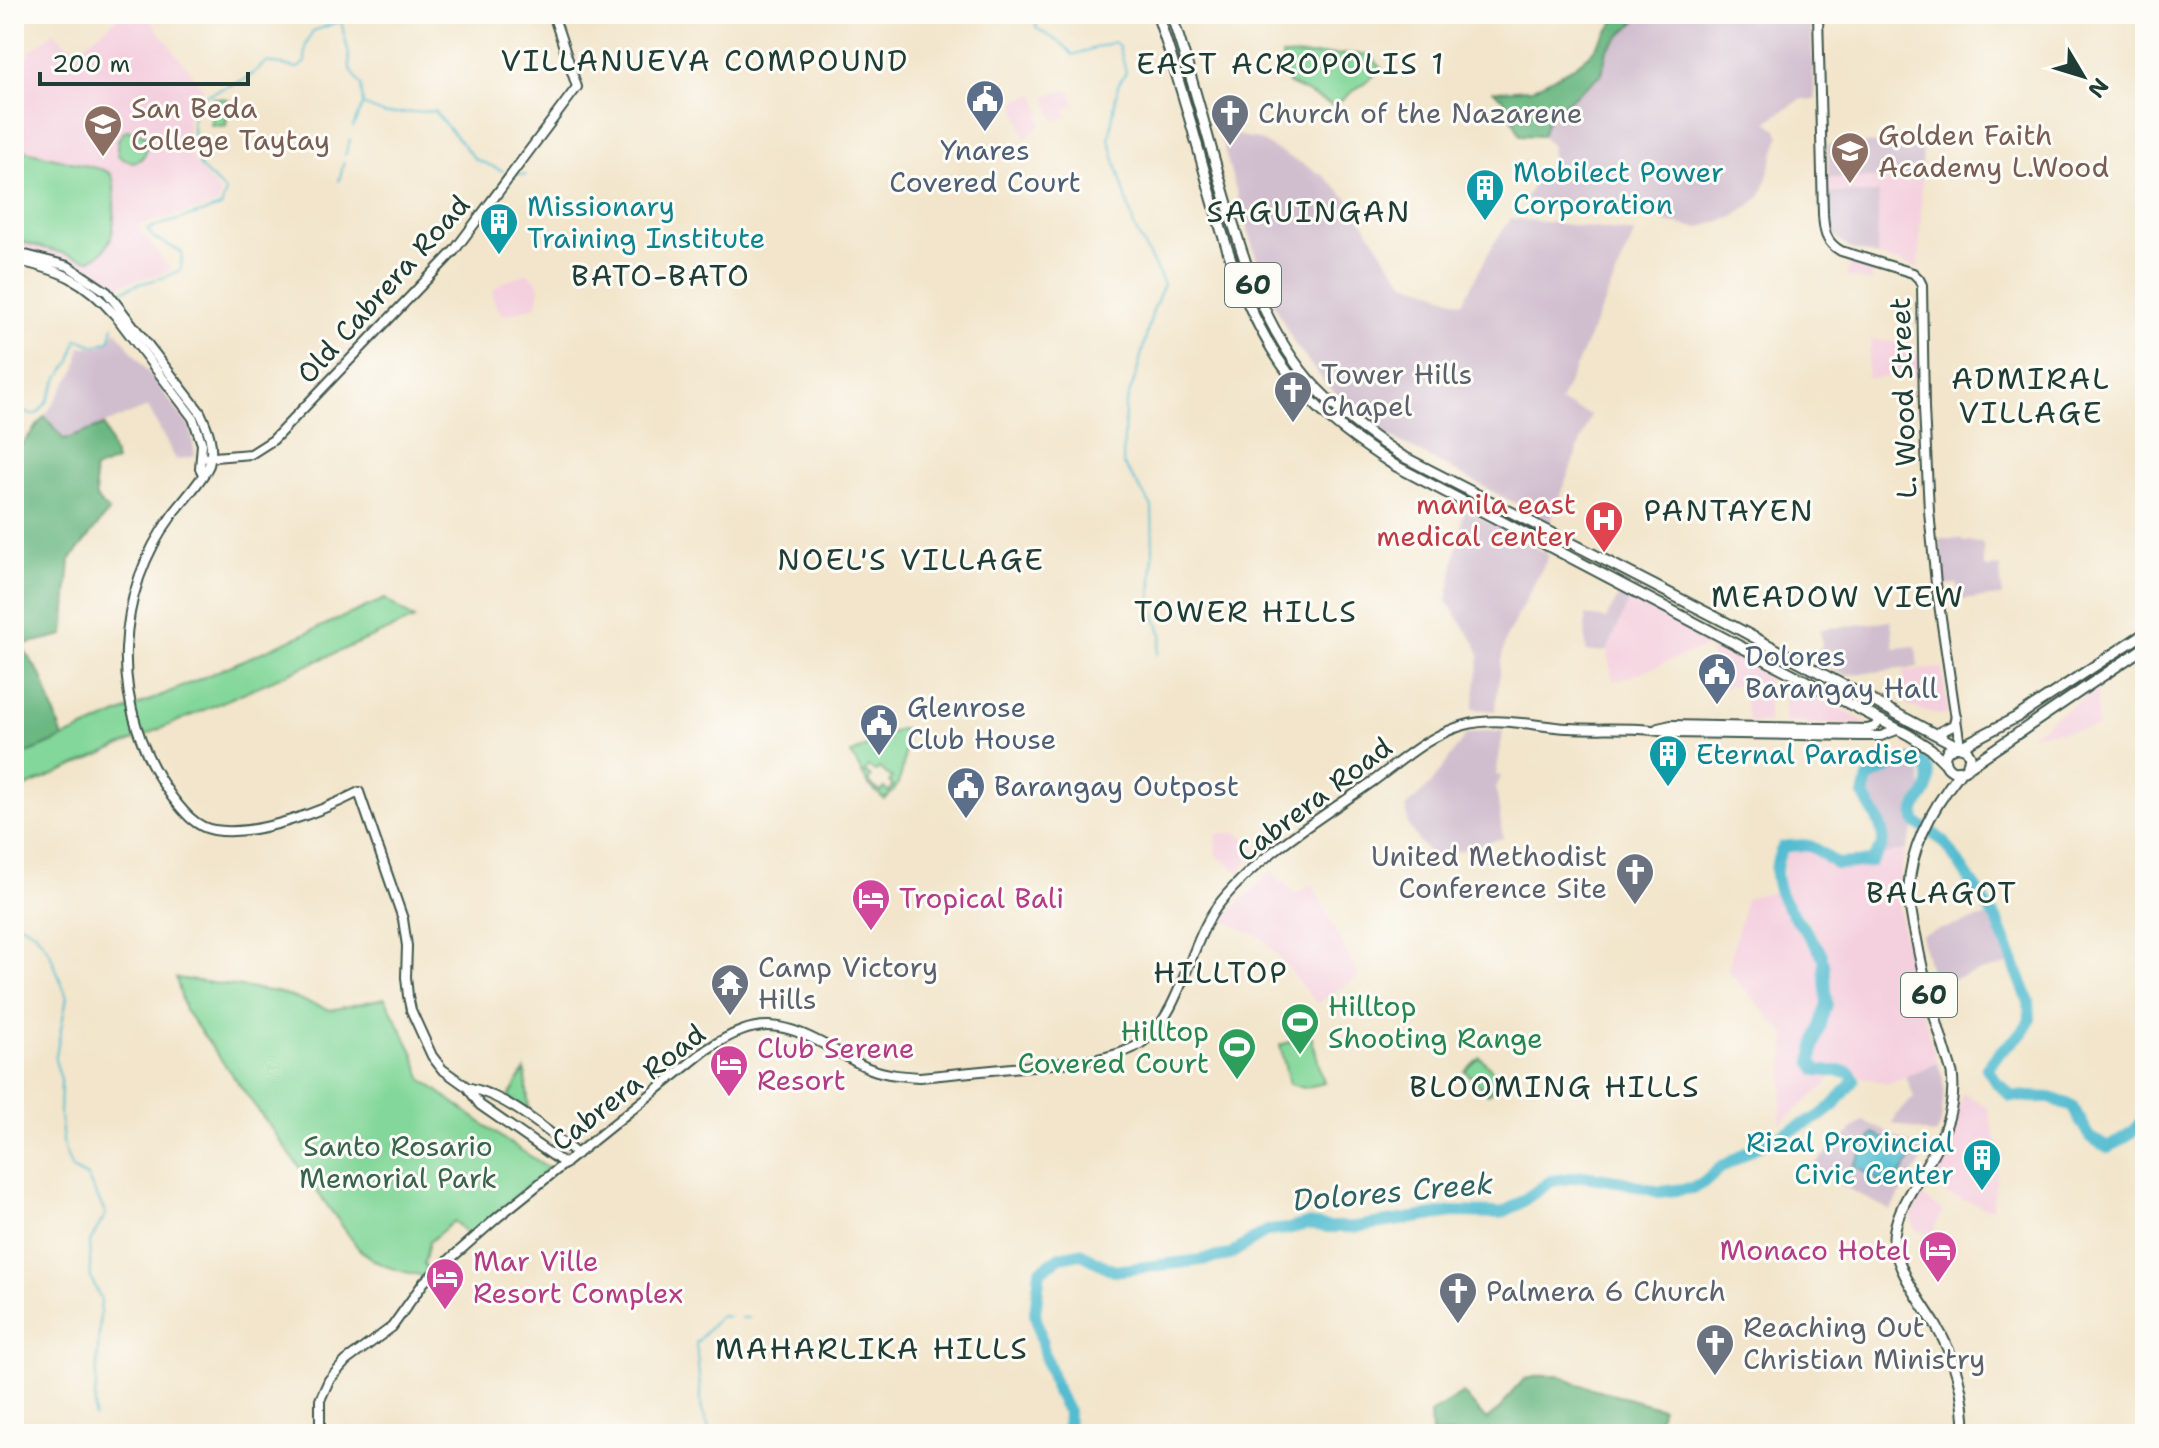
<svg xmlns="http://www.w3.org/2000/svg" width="2159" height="1448" font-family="'Shantell Sans',sans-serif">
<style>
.built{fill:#f4cfde}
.industrial{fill:#d0bdce}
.green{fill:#83d79a;stroke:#518a67;stroke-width:2;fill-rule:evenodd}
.forest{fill:#6ab882;stroke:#447a5b;stroke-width:2}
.water{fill:#53bcd0;stroke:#397c82;stroke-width:2}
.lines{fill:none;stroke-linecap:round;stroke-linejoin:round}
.stream{stroke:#53bcd0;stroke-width:2}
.river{stroke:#53bcd0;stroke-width:12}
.secondary-casing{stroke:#3f564b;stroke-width:12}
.primary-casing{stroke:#3f564b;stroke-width:13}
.secondary{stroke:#fff;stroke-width:8}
.primary{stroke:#fff;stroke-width:9}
.labels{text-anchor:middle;stroke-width:6;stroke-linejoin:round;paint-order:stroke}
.shield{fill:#fdfcf7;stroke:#62766e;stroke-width:2}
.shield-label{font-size:26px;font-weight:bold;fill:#1f3d34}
.education-label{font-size:28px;fill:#785e54;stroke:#fdfcf7;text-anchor:start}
.worship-label{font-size:28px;fill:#5b616d;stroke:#fdfcf7;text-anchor:start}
.service-label{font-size:28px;fill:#4e5e75;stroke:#fdfcf7;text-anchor:start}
.culture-label{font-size:28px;fill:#0d838f;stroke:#fdfcf7;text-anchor:start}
.street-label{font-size:28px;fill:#1f3d34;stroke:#fdfcf7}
.health-label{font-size:28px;fill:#be3a42;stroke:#fdfcf7;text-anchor:end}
.hotel-label{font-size:28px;fill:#b23c85;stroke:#fdfcf7;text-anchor:start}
.leisure-label{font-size:28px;fill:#27864d;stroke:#fdfcf7;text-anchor:start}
.park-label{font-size:28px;fill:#38644e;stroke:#fdfcf7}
.neighbourhood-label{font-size:30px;letter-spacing:2px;fill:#1f3d34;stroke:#fdfcf7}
.water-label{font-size:30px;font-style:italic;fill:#2f6363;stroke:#fdfcf7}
</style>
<rect width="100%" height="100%" fill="#fdfcf7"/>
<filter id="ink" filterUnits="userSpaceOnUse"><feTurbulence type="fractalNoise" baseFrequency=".0125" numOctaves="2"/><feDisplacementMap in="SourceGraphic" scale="16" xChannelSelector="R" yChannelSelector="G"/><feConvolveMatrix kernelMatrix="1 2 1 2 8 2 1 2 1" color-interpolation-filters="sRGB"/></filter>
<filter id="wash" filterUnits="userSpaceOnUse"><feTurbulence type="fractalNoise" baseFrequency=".006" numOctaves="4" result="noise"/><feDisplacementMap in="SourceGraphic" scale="32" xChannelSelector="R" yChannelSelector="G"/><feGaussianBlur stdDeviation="1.8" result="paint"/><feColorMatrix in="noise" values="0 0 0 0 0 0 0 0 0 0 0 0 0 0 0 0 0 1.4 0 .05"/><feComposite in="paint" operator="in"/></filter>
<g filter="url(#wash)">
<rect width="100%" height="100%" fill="#f2e5cb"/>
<!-- built -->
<path class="built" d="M122,14H145L204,89L187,118L189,153L195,164L221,194L218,204L137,226L172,271L123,283L116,296L96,279L71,264L14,249V100L30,51L54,32L76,52Z
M1067,90L1070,92L1075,106L1065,108L1068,117L1055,120L1052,116L1046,96Z
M1036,94L1042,115L1039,116L1042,124L1025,139L1016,108V100Z
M1828,178H1922L1919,268L1877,256L1879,193H1828Z
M1850,262L1874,267L1871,282L1847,277Z
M528,273L537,282L539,289V296L536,306L504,315L496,307L492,292L500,284Z
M1871,339L1900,343V351H1913V354L1920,355L1919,376L1867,378Z
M1630,599L1712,642L1710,645L1629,677L1613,681L1607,651Z
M1718,644L1768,671V723L1749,722L1742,685L1717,689L1710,648Z
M1942,668L1948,711L1945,716L1907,706L1903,671Z
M1785,682L1866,722L1865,725L1784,723Z
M2097,688L2098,728L2031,734L2062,712Z
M1237,833L1240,837H1244L1257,853L1238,872L1217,855L1216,834Z
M1800,848L1810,850L1836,870L1874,864L1883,855L1906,850L1901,870L1899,907L1908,957L1937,1063L1888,1084L1861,1077L1839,1066L1825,1086L1780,1124L1786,1035L1728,970L1746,898L1772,892L1814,944L1818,955L1827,952L1811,925L1791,901L1783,882L1785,854Z
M1272,870L1282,883L1284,881L1295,895L1312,884L1359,976L1317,1004L1297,980L1293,973L1260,936L1246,932L1222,919Z
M1962,1093L1987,1106L1996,1140L2004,1155L1999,1163L1992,1209L1947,1195L1926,1176L1951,1136Z
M1921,1196L1943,1210L1931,1236L1915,1229L1911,1218Z"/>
<!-- industrial -->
<path class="industrial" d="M1616,14H1810L1815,100L1802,99L1767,121L1776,129L1780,136L1761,196L1734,217L1698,228L1666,222L1653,216L1524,199L1551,160L1552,146L1542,136L1520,135L1504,100L1494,91L1532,89L1570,69L1590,54L1611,27Z
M1219,132L1257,139L1324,176L1349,200L1389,262L1406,283L1429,289L1462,303L1494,243L1511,218L1635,233L1560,402L1591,415L1550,522L1391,437L1354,409L1326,384L1294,343L1270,296L1254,251Z
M1923,143L1922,178H1828V144Z
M1828,193H1879L1877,256L1849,248L1838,240L1832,232L1829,222Z
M116,330L191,429L195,456L176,460L148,407L64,440L45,416L77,367L80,347H102Z
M1464,509L1549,555L1506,638L1501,661L1495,711L1473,709L1480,656L1476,644L1447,602Z
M1940,539H1962L1963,542L1983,543L1984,565L1987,568L2000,567L2002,596L1960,600L1957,584L1943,585Z
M1620,594L1630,599L1607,651L1586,652L1585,615L1606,619Z
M1891,621L1894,648L1916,646L1918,667L1845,675L1812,657L1822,646L1820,629Z
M1484,731L1503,732L1496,775L1501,776L1496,788L1503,838L1434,858L1420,843L1408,825L1406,807L1431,784L1466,735Z
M1920,762L1922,792L1909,811L1910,821L1913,829L1906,850L1883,855L1886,845L1885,831L1867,790L1871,782L1893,770L1912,763Z
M1988,916L1998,931L2011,963L1933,984L1921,935Z
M1937,1063L1942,1074L1944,1089L1941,1124L1936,1135L1893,1123L1897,1114L1914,1097L1906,1076Z
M1863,1120L1927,1153L1890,1210L1809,1169Z"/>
<!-- green -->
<path class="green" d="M1370,54L1382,69L1334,106L1288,83L1282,56Z
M213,98L228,99L226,126L211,125Z
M127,130L145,135C152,156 136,171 118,155C116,144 117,137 127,130Z
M14,148L104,170C108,172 112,174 113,179C115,184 114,193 114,199C115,222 115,251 89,260L14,240Z
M385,599L414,619L14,792V759Z
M899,729L907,730C904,751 906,788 884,799L869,785L851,754ZM869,767L875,772L879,768L892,778L889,782L893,786L889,792L884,788L881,792L868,782L871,777L865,772Z
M176,978L277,992L331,1010L385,998L412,1050L423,1080L505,1140L549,1168L469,1236L454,1221L429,1242L424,1264L428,1269L423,1276C397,1270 380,1268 359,1249L185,1010Z
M1311,1035L1324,1083L1304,1088L1289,1084L1280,1045Z
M1480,1057L1502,1081L1488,1094L1465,1071Z
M525,1070L529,1110L508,1098Z"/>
<!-- forest -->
<path class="forest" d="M1616,14H1643L1607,49L1602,74L1548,117L1542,136L1520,135L1504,100L1494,91L1532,89L1570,69L1590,54L1611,27Z
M45,416L64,440L104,425L116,461L94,470L96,498L109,511L70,560L64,635L21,645L42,677L63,738L14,759V454Z
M1546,1375H1559L1574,1383L1662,1408L1652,1434H1431L1430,1413L1463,1393L1486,1420L1501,1408L1515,1388L1525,1379Z"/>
<!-- water -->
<path class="water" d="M1874,1133L1912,1157L1892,1189L1854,1165Z"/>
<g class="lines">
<!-- stream -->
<path class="stream" d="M374,14L341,21L349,55L350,68L361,85L363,105L385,114L434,111L475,159L503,171
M1038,14L1036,28L1064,45L1073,55L1114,42L1119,46L1126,72L1118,85L1109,139L1135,229L1164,284L1153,310L1137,372L1125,407L1123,463L1152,507L1153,551L1151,605L1162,635L1157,654
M353,127L362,106
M345,155L350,139
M516,174L526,175
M339,181L344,162
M120,292C140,280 163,282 181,269L182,252L154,238L147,229L221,207L226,192L201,168L197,160L192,121L202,97L248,78L266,62L298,68L305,62L306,45L313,31L341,21
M14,416L22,411L32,415L38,413L47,402L57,380L71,361L77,339L97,346L110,340L113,326
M14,905L18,923L36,933L49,951L67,997L55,1060L61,1079L60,1115L64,1149L72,1169L87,1177L106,1214L89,1243L91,1278L101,1300L94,1417
M741,1318H749
M711,1434L702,1410L696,1343L720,1316L729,1317"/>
<!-- river -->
<path class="river" d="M1822,955C1802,918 1759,892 1783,847C1813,842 1814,847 1836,864L1871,862C1875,856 1880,851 1882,845C1887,829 1871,809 1864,796L1868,778C1883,771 1920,746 1928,771C1930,776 1930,784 1927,790C1922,802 1910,808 1916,823L1934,834L1945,843L1998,922L2029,1002L2030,1020L2022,1033L1999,1053L1987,1068L1997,1083L2011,1096L2050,1098L2072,1106L2090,1137L2108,1148L2132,1132L2145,1118
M1067,1434L1068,1412L1058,1394L1045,1356L1035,1313L1040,1271L1060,1257L1080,1253L1114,1271L1201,1260L1229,1255L1267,1231L1288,1229L1307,1224L1329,1227H1355L1453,1212L1501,1213L1517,1205L1551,1181L1584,1176L1623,1182L1659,1192L1693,1188L1705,1182L1719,1169L1769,1139L1780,1136L1820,1116L1834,1105L1854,1080L1850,1073C1839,1069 1829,1073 1817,1070L1812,1062L1814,1047L1827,1004L1824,963"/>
</g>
</g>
<g filter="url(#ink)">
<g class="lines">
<defs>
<path id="secondary" d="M1818,14L1823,214C1824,231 1825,242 1841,251L1913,273L1919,279L1922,285L1924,408L1929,511L1936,584L1960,746
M14,252L68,266L107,292L200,412C208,429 215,447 209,465C204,478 182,502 173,514C144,553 128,600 126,649C124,702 141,754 172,797C183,811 195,827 214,830C257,837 322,811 359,792L403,919L407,946L406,977L408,996L411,1010L432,1056L442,1069L467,1087L480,1105L565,1164
M14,260C61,270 83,279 115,315L193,418L202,444L200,468L203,474
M202,458L251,454L273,440L454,251L577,87L553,14
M1658,728L1671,725L1867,729L1874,727L1880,721
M467,1087C508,1096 545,1129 577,1154
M320,1434V1400L329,1380L346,1361L392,1327L424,1282L498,1217L706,1050C759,1014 785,1022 838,1052C849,1058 860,1065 871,1069C887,1075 904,1076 920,1077L1093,1060C1110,1056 1130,1052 1144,1041C1180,1014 1190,944 1216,908C1253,858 1322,817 1372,782C1401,761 1430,734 1465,725C1497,716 1535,726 1568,728C1603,730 1638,726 1671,733L1861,736H1881L1897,730"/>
<path id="primary" d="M1157,14C1174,64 1189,115 1203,166C1225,245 1246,324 1300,388C1326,419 1360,443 1394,465L1909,735L1931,749L1945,763
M1171,14C1191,72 1206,132 1223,190C1243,258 1262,324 1308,379C1335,410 1368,434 1402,456L1731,625L1957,746
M1936,734L1954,725L1956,718
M1962,746L2017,717L2145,633
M1967,768L1970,756L1966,749L1957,746L1948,750C1942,758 1944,766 1953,771L1964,770L2145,647
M1961,771C1936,803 1910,846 1909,888C1909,904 1912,920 1916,937C1924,983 1938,1028 1952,1073C1958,1120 1933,1153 1911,1191C1902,1206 1893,1224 1894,1242C1896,1268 1921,1302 1935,1324C1955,1357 1965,1396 1965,1434"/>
</defs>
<!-- secondary casing -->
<use href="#secondary" class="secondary-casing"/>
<!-- primary casing -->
<use href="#primary" class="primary-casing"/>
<!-- secondary -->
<use href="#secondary" class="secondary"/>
<!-- primary -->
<use href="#primary" class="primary"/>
</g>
</g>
<!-- icons -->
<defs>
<symbol id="civic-pin" viewBox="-11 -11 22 30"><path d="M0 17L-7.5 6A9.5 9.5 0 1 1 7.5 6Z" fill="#5c6f8a" stroke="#fdfcf7"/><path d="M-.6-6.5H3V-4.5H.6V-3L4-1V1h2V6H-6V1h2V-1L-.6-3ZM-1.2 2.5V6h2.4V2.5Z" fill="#fff"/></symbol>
<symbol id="church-pin" viewBox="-11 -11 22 30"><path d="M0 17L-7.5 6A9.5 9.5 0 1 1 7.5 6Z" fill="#6b7280" stroke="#fdfcf7"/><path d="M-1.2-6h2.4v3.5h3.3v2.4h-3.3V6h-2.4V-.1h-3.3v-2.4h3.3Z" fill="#fff"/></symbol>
<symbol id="university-pin" viewBox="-11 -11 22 30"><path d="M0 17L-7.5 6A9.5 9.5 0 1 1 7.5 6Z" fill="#8d6e63" stroke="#fdfcf7"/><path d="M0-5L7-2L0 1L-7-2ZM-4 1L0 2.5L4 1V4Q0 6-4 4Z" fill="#fff"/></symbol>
<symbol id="school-pin" viewBox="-11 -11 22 30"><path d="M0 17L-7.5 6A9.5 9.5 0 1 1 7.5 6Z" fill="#8d6e63" stroke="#fdfcf7"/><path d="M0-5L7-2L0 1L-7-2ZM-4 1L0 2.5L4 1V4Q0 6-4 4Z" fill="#fff"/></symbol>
<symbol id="building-pin" viewBox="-11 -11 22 30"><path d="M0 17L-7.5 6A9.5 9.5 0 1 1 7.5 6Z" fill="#0f9aa8" stroke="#fdfcf7"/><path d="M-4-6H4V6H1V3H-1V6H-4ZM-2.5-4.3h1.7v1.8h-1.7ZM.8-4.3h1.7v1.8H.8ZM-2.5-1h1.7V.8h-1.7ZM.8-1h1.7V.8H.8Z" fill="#fff"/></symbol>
<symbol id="hospital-pin" viewBox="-11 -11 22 30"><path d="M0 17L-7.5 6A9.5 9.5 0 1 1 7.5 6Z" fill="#e0444e" stroke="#fdfcf7"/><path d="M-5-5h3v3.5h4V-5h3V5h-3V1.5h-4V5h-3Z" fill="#fff"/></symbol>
<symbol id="hotel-pin" viewBox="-11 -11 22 30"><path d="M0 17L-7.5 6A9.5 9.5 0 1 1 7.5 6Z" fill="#d1479c" stroke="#fdfcf7"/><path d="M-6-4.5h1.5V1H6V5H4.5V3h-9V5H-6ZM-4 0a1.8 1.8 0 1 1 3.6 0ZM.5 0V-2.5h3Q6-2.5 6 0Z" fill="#fff"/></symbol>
<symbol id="temple-pin" viewBox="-11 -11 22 30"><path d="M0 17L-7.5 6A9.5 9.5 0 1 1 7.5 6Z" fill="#6b7280" stroke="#fdfcf7"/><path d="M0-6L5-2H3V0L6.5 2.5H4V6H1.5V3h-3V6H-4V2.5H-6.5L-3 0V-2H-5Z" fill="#fff"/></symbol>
<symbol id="stadium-pin" viewBox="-11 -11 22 30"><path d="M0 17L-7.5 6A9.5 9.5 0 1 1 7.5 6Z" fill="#2e9e5b" stroke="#fdfcf7"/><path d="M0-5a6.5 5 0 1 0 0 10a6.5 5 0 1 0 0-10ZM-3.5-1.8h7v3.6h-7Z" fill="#fff"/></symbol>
</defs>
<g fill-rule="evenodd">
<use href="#civic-pin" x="963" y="77" width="44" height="60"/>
<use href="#church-pin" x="1208" y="91" width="44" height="60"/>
<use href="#university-pin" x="81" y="102" width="44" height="60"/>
<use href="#school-pin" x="1828" y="129" width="44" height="60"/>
<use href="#building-pin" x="1463" y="166" width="44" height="60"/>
<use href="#building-pin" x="477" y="200" width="44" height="60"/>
<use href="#church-pin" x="1271" y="368" width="44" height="60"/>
<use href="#hospital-pin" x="1582" y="498" width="44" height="60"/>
<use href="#civic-pin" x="1695" y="650" width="44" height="60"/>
<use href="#civic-pin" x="857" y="701" width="44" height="60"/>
<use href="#building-pin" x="1646" y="732" width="44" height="60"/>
<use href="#civic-pin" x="944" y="764" width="44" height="60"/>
<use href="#church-pin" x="1613" y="850" width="44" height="60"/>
<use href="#hotel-pin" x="849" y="876" width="44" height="60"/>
<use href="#temple-pin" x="708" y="961" width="44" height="60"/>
<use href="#stadium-pin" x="1278" y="1000" width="44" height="60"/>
<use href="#stadium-pin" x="1215" y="1025" width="44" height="60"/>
<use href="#hotel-pin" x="707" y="1042" width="44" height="60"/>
<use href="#building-pin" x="1960" y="1136" width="44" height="60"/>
<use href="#hotel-pin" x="1916" y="1228" width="44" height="60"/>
<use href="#hotel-pin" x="423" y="1255" width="44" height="60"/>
<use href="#church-pin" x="1436" y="1269" width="44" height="60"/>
<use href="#church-pin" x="1693" y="1321" width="44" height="60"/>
</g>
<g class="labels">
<!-- shield labels -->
<g class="shield">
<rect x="1225" y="263" width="56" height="44" rx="6"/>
<rect x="1901" y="973" width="56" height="44" rx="6"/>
</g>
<g class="shield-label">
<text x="1253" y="294">60</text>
<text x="1929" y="1004">60</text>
</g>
<!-- education labels -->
<g class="education-label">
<text x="131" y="118">San Beda<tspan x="131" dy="32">College Taytay</tspan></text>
<text x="1878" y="145">Golden Faith<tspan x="1878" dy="32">Academy L.Wood</tspan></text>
</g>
<!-- worship labels -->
<g class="worship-label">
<text x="1258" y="123">Church of the Nazarene</text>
<text x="1321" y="384">Tower Hills<tspan x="1321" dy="32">Chapel</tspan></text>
<text x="1607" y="866" text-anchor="end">United Methodist<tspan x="1607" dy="32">Conference Site</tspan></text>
<text x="758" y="977">Camp Victory<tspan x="758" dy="32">Hills</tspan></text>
<text x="1486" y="1301">Palmera 6 Church</text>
<text x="1743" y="1337">Reaching Out<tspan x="1743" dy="32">Christian Ministry</tspan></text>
</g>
<!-- service labels -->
<g class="service-label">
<text x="985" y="160" text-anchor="middle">Ynares<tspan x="985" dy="32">Covered Court</tspan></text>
<text x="1745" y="666">Dolores<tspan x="1745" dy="32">Barangay Hall</tspan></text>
<text x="907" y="717">Glenrose<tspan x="907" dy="32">Club House</tspan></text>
<text x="994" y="796">Barangay Outpost</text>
</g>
<!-- culture labels -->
<g class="culture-label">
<text x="1513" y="182">Mobilect Power<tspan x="1513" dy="32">Corporation</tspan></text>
<text x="527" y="216">Missionary<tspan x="527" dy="32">Training Institute</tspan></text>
<text x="1696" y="764">Eternal Paradise</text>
<text x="1954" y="1152" text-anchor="end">Rizal Provincial<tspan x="1954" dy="32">Civic Center</tspan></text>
</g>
<!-- street labels -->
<g class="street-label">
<text transform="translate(383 289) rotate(-48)" y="10">Old Cabrera Road</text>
<text transform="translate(1903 398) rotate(-92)" y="10">L. Wood Street</text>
<text transform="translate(1314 799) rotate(-37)" y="10">Cabrera Road</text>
<text transform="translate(628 1087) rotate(-38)" y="10">Cabrera Road</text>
</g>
<!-- health labels -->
<g class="health-label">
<text x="1576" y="514">manila east<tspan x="1576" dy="32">medical center</tspan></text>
</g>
<!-- hotel labels -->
<g class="hotel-label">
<text x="899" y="908">Tropical Bali</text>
<text x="757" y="1058">Club Serene<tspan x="757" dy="32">Resort</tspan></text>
<text x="1910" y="1260" text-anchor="end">Monaco Hotel</text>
<text x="473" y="1271">Mar Ville<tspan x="473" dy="32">Resort Complex</tspan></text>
</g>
<!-- leisure labels -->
<g class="leisure-label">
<text x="1328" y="1016">Hilltop<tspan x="1328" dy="32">Shooting Range</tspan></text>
<text x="1209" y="1041" text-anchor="end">Hilltop<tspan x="1209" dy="32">Covered Court</tspan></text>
</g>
<!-- park labels -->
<g class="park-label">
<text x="398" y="1156">Santo Rosario<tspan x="398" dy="32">Memorial Park</tspan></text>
</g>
<!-- neighbourhood labels -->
<g class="neighbourhood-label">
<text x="705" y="71">VILLANUEVA COMPOUND</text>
<text x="1291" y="74">EAST ACROPOLIS 1</text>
<text x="1309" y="222">SAGUINGAN</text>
<text x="661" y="286">BATO-BATO</text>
<text x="2031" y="389">ADMIRAL<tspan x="2031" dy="34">VILLAGE</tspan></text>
<text x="1729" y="521">PANTAYEN</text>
<text x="911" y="570">NOEL'S VILLAGE</text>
<text x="1838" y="607">MEADOW VIEW</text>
<text x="1246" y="622">TOWER HILLS</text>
<text x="1942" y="903">BALAGOT</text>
<text x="1221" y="983">HILLTOP</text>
<text x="1555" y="1097">BLOOMING HILLS</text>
<text x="872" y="1359">MAHARLIKA HILLS</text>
</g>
<!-- water labels -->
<g class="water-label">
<text transform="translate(1393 1192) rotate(-5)" y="10">Dolores Creek</text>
</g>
</g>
<!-- margin -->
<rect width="2159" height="1448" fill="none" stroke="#fdfcf7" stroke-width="48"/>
<!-- north arrow -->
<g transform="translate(2083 76) rotate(128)" stroke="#fdfcf7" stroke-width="6" paint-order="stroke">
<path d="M0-6L14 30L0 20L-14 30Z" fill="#1f3d34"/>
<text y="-12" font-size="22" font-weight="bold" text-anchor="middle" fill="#1f3d34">N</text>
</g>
<!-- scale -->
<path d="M40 72v12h208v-12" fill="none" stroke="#1f3d34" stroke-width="4"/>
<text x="52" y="72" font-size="24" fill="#1f3d34" stroke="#fdfcf7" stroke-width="6" paint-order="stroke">200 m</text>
</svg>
